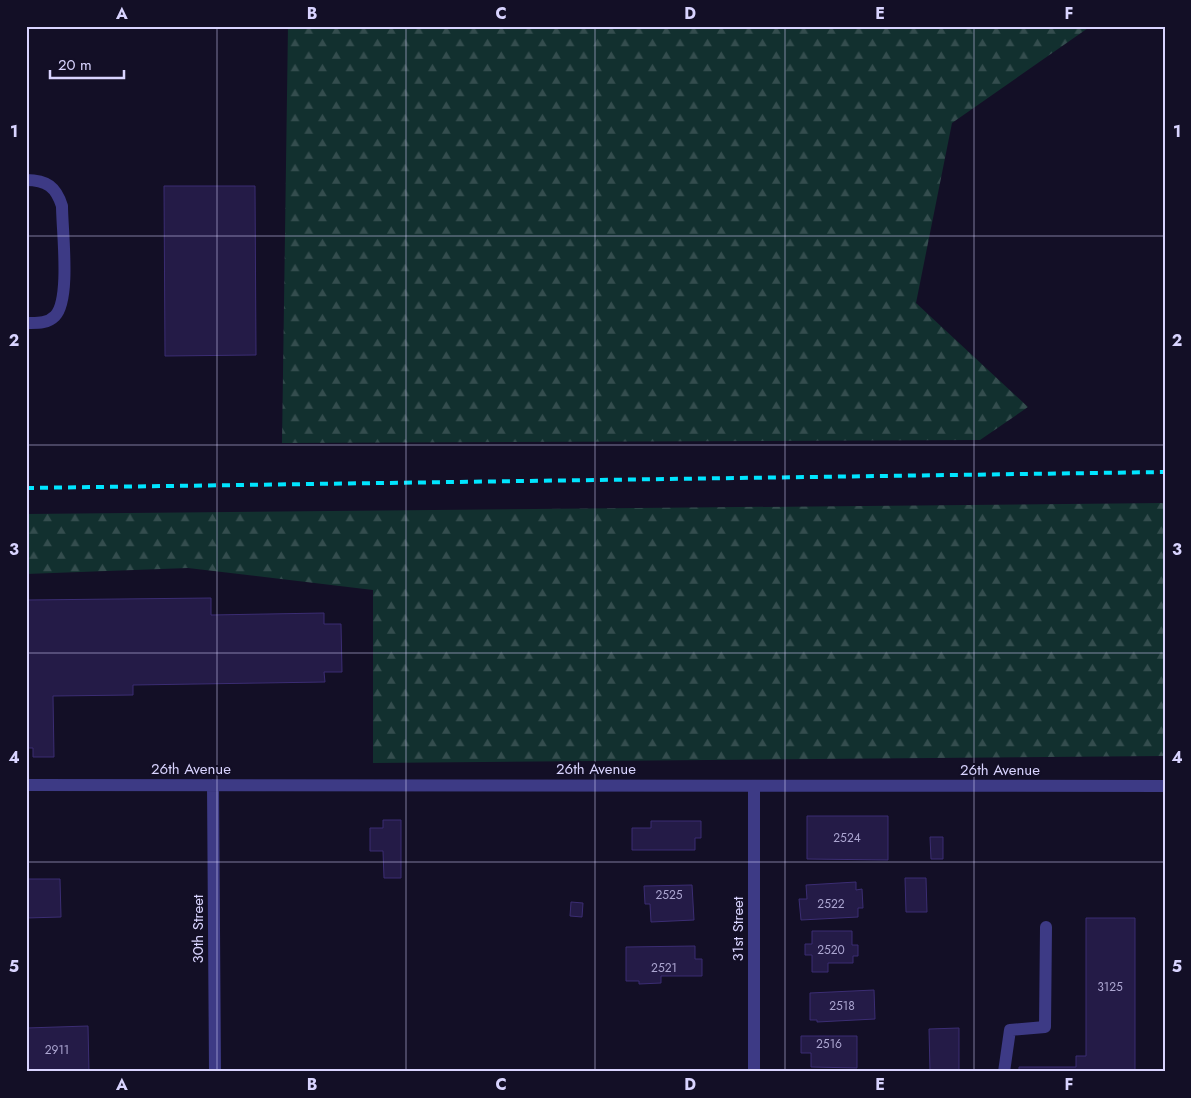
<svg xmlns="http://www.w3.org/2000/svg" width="1191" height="1098" font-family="Jost,sans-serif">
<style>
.forest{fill:url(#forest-firs)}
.building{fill:#241b47;stroke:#3b2d73}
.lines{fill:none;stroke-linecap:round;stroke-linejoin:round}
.minor{stroke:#3d3a85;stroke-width:12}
.rail{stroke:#00e5ff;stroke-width:4;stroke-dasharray:8 6;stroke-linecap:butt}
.grid{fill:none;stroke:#d9d4ff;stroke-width:1;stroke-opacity:0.55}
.labels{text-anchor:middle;stroke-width:4;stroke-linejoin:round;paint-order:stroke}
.number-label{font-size:12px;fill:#aca6d1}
.street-label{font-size:15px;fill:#d9d4ff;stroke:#130f26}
.neatline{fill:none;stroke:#d9d4ff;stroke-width:2}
.grid-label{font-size:16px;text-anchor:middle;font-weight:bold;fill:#d9d4ff}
</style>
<defs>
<pattern id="forest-firs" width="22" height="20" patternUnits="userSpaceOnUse" patternTransform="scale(1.25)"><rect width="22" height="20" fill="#12302f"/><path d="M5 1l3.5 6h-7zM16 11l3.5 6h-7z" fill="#344d4e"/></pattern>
</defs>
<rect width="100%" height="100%" fill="#130f26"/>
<!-- forest -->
<path class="forest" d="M288,26H1091L952,123L916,303L1028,407L980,440L282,443Z
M1165,503V756L373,763V590L188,568L26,574V514Z"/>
<!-- building -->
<path class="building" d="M164,186H255L256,355L165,356Z
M211,598V615L324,613V624H341L342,672H324L325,682L133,685V695L53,696L54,757H33V748H26V600Z
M807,816H888V860L807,859Z
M383,820H401V878H384L383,851H370V828H383Z
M651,821H701V838H695V850H632V828H651Z
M930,837H943V859H931Z
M905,878H926L927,912H906Z
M26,879H60L61,917L26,918Z
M856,882V890L862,889L863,908H858V917L801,920L799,899H807L806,885Z
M692,885L694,920L651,922L650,904H645L644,886Z
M571,902L583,903L582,917L570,916Z
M1086,918H1135V1072H1019V1067H1076V1056H1086Z
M812,931H852V945H858V956H853V963H828V972H812V955H805V944H812Z
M695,946V959H702V976H661V983L639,984V981H626V947Z
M874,990L875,1019L817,1022V1020H810V993Z
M88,1026L89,1072H26V1028Z
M959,1028V1072H930L929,1029Z
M801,1036H857V1068L811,1067V1053H801Z"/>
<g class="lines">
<!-- minor -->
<path class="minor" d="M26,180C47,180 56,187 62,206C62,230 71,300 55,316C47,324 37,323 26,323
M26,785L1165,786
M213,785L215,1072
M754,786V1072
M1004,1072L1010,1030L1045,1027L1046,927"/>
<!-- rail -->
<path class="rail" d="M26,488L1165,472"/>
</g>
<!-- grid -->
<path class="grid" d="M217,26V1072M406,26V1072M595,26V1072M785,26V1072M974,26V1072M26,236H1165M26,445H1165M26,653H1165M26,862H1165"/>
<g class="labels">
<!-- number labels -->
<g class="number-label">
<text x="847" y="842">2524</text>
<text x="669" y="899">2525</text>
<text x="831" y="908">2522</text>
<text x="831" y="954">2520</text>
<text x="664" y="972">2521</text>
<text x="1110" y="991">3125</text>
<text x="842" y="1010">2518</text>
<text x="829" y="1048">2516</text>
<text x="57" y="1054">2911</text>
</g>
<!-- street labels -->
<g class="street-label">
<text x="191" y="774">26th Avenue</text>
<text x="596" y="774">26th Avenue</text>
<text x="1000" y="775">26th Avenue</text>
<text transform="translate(198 929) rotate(-90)" y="5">30th Street</text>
<text transform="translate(738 929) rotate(-90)" y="5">31st Street</text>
</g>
</g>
<!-- border -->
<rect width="1191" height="1098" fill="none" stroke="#130f26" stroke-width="55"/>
<!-- scale -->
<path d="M50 70v8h74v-8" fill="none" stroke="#d9d4ff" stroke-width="2.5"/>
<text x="58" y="70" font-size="15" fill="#d9d4ff" stroke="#130f26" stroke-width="4" paint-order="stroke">20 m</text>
<rect x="28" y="28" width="1136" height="1042" class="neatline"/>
<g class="grid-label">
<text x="122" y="19">A</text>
<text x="312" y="19">B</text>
<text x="501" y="19">C</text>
<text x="690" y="19">D</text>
<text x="880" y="19">E</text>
<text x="1069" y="19">F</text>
<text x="14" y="137">1</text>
<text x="1177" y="137">1</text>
<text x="14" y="346">2</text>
<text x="1177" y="346">2</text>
<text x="14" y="555">3</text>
<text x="1177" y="555">3</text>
<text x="14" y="763">4</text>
<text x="1177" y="763">4</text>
<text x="14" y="972">5</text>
<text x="1177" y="972">5</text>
<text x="122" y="1090">A</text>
<text x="312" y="1090">B</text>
<text x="501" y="1090">C</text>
<text x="690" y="1090">D</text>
<text x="880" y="1090">E</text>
<text x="1069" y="1090">F</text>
</g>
</svg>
